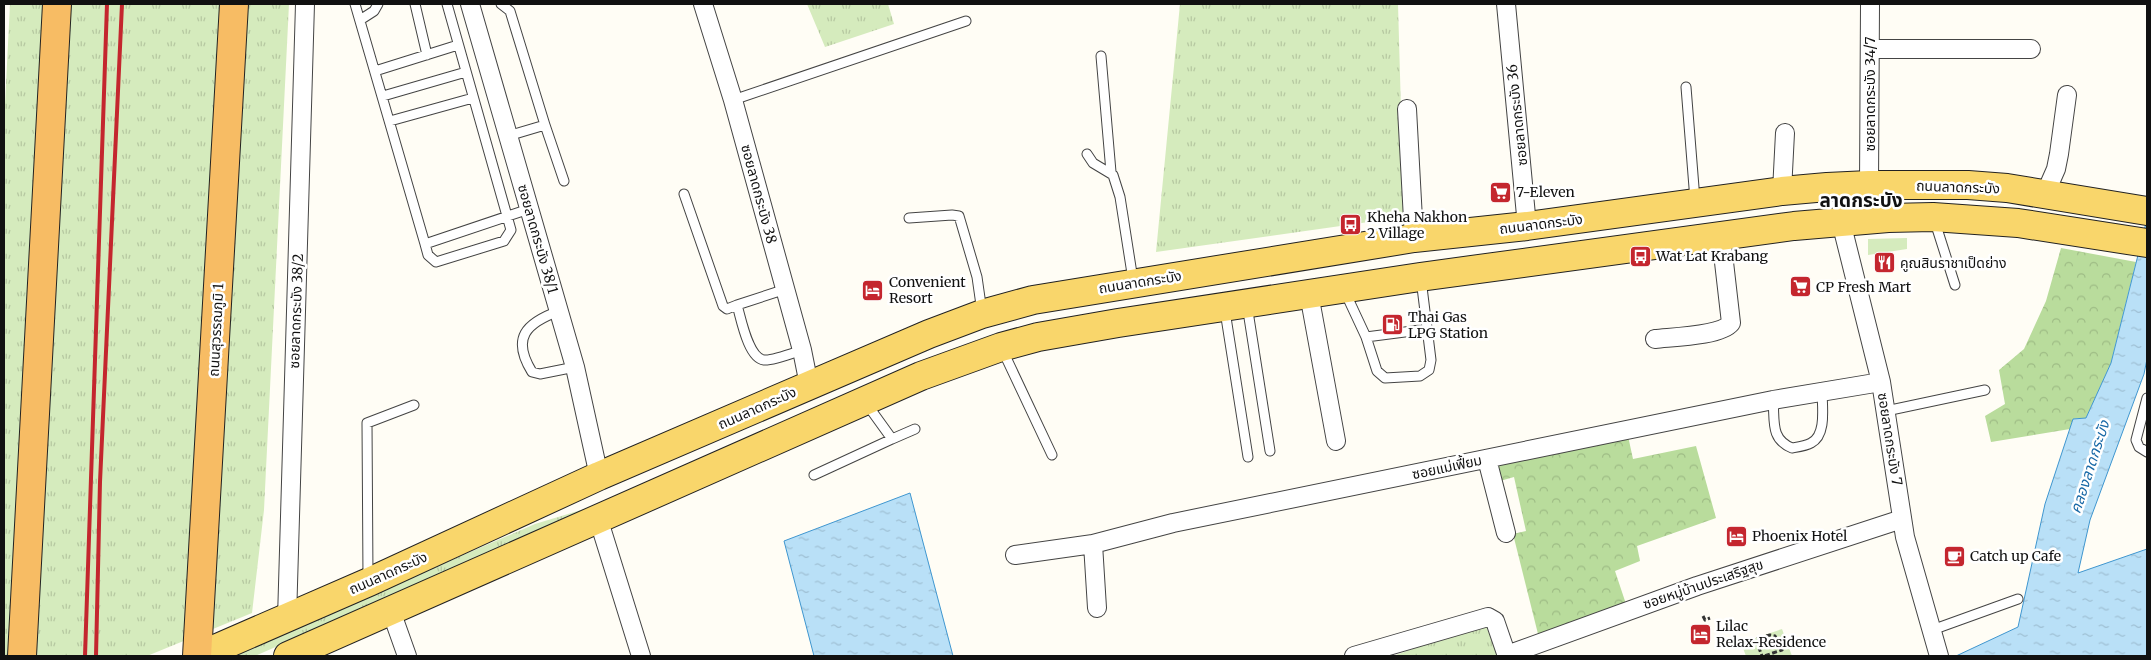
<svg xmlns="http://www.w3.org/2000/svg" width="2151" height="660" font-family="Merriweather,'Noto Sans Thai',serif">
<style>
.grass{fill:url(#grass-tufts)}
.forest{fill:url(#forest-crowns)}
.park{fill:#d5ebbd}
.water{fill:url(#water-ripples);stroke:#3f96cf}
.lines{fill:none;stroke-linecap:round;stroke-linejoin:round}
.service-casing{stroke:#444;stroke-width:11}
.minor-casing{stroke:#444;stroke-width:20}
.primary-casing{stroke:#222;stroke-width:30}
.trunk-casing{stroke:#222;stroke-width:30}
.path{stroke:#333;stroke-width:3;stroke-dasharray:5 2.5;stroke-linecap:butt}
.service{stroke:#fff;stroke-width:9}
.minor{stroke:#fff;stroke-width:18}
.primary{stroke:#f9d66b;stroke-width:28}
.trunk{stroke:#f7bc64;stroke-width:28}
.rail{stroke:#c4262e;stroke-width:4}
.labels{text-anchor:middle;stroke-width:5;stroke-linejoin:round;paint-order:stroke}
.street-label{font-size:14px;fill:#111;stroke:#fff}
.poi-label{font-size:14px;fill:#111;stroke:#fff;text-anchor:start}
.water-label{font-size:15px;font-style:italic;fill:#1768a6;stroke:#fff}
.district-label{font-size:19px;font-weight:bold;fill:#111;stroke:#fff}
</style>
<defs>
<pattern id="grass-tufts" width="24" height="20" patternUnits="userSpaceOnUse" patternTransform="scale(1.25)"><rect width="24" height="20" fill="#d5ebbd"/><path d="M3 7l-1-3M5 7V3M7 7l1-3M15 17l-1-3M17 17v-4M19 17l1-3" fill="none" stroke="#b6c8a1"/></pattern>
<pattern id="forest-crowns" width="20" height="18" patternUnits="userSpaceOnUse" patternTransform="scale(1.25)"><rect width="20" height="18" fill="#b9dc9c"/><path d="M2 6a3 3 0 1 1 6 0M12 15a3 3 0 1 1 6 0" fill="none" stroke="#9ebc85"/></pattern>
<pattern id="water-ripples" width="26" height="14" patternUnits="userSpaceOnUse" patternTransform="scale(1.25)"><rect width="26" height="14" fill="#b9e0f7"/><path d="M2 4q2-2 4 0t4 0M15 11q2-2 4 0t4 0" fill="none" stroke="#9ebfd3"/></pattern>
</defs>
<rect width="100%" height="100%" fill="#fffdf5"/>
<!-- grass -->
<path class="grass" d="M10,4H289L264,510L252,613L147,656H4V124Z
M807,4H888L894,24L825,47Z
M1180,4H1398L1404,217L1156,252Z
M604,503L255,656H230L535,524Z
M1485,623L1498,656H1393Z"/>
<!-- forest -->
<path class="forest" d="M2061,248L2136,262L2111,363L2086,418L2073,419L2070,429L1991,442L1985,416L2005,404L1999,370L2024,349L2046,301Z
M1628,436L1633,459L1696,446L1716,518L1637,546L1640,561L1615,571L1627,607L1539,638L1513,534L1526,531L1514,477L1500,481L1495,463Z"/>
<!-- park -->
<path class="park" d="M1907,238V249L1868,255V239Z
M1782,629L1792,656H1746L1741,643Z"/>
<!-- water -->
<path class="water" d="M2147,219V359L2144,374L2090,520L2078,573L2147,549V655L2143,656H1956L2018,627L2045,504L2073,419L2086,418L2111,363Z
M910,493L953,656H814L784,541Z"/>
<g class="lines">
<defs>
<path id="service" d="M355,4L425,244L529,209
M415,4L427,55
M501,4L510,11L545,125
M360,20L374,11L378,4
M1101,56L1111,172
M375,71L458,45
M1686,87L1695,200
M383,96L466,72
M733,100L966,21
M390,121L473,98
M508,136L545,125L564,181
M1087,154L1093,163L1113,175L1120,197L1133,280
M684,194L723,306L727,309L737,305
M909,218L952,215L959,216L977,277L982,312
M1934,219L1955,285
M425,244L428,255L436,262L504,241L511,230L447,4
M786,289L737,305C741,318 748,358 764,360C772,361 793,353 802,350
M1345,292L1366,337L1377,371L1385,378L1420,376L1429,370L1431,360L1421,279
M1247,305L1270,451
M559,311C526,323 511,338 532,372L540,374L575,367
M1225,311L1248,457
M1366,337L1428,329
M1002,349L1052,455
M2147,398L2136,440L2139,447L2147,452
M1773,400C1775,421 1770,439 1792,448C1798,447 1806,446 1811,443C1827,435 1822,406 1822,391
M866,403L892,439L915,429
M1886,411L1985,390
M814,475L892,439
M368,577L367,423L414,405
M1932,630L2018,599"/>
<path id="minor" d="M470,4L575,367L599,476
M703,4L733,100L802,350L809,385
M1506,4L1527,226
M1871,49H2031
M1407,109L1414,238
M1869,185L1870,4
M1782,191L1785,133
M2045,194L2056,169L2059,154L2067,95
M1841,222L1881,382L1905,537L1939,656
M1309,294L1336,441
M1655,339C1672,337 1721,336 1731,323L1721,236
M1487,459L1506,533
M598,518L641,656
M1093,544L1097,608
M1015,555L1093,544L1173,523L1773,400L1881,382
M391,611L407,656
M287,619L305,4
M1507,655L1697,586L1902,519
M1354,656L1488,617L1495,621L1507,656"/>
<path id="primary" d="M199,656L369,582L599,476L929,334L982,314L1033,300L1414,238L1527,226L1782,191L1827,187L1869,185H1968L2007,188L2147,211
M288,656L921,376L1001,347L1038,337L1118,323L1420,277L1794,226L1888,218L1933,217L2018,223L2147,243"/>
<path id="trunk" d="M22,656L57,4
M197,656L234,4"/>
</defs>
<!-- service casing -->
<use href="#service" class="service-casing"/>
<!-- minor casing -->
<use href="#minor" class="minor-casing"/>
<!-- primary casing -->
<use href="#primary" class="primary-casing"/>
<!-- trunk casing -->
<use href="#trunk" class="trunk-casing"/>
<!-- path -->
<path class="path" d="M1703,616L1705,620L1710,618
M1717,638L1720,644C1732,645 1751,645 1759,637
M1759,638L1770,635L1775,636L1782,650L1764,656
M1756,640L1762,656
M1780,643L1789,640"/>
<!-- service -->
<use href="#service" class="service"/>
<!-- minor -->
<use href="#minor" class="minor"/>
<!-- primary -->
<use href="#primary" class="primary"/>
<!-- trunk -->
<use href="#trunk" class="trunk"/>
<!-- rail -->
<path class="rail" d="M85,656L107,4
M96,656L100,482L122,4"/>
</g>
<!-- icons -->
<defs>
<symbol id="supermarket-square" viewBox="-11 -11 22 22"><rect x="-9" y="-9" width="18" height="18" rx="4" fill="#c4262e" stroke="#fff"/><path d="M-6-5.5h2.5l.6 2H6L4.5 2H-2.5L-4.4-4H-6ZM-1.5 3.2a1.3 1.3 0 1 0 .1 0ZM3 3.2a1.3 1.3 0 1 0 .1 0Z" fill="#fff"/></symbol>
<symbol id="bus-square" viewBox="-11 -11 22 22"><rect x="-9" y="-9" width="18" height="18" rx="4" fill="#c4262e" stroke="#fff"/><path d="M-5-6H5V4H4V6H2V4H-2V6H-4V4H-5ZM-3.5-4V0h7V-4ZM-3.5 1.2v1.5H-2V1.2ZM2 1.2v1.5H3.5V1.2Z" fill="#fff"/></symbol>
<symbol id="restaurant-square" viewBox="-11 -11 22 22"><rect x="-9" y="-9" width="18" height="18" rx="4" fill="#c4262e" stroke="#fff"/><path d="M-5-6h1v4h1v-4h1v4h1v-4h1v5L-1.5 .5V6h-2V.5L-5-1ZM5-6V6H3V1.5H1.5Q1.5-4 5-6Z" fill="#fff"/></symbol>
<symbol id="hotel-square" viewBox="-11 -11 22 22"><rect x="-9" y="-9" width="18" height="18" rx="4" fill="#c4262e" stroke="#fff"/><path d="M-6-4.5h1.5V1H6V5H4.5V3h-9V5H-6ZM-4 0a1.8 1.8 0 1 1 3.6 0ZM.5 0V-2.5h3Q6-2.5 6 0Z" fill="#fff"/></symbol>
<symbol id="fuel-square" viewBox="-11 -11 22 22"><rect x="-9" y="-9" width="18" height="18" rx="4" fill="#c4262e" stroke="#fff"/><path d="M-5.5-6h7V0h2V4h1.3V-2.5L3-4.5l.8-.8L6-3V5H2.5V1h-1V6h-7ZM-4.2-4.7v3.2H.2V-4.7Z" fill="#fff"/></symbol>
<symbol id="cafe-square" viewBox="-11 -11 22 22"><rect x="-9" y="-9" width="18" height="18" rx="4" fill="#c4262e" stroke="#fff"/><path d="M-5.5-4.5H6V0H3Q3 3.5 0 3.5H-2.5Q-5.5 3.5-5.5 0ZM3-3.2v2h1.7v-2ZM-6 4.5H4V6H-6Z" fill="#fff"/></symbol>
</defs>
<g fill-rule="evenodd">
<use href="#supermarket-square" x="1488" y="180" width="25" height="25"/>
<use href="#bus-square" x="1338" y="212" width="25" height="25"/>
<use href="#bus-square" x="1628" y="244" width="25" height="25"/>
<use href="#restaurant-square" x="1872" y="250" width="25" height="25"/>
<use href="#supermarket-square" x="1788" y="274" width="25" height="25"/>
<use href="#hotel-square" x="860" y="278" width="25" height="25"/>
<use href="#fuel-square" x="1380" y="312" width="25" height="25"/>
<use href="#hotel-square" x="1724" y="524" width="25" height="25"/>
<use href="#cafe-square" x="1942" y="544" width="25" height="25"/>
<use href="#hotel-square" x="1688" y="622" width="25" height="25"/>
</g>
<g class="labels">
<!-- street labels -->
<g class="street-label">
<text transform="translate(1870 94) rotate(-90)" y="5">ซอยลาดกระบัง 34/7</text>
<text transform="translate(1517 115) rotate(-96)" y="5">ซอยลาดกระบัง 36</text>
<text transform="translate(1958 187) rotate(2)" y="5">ถนนลาดกระบัง</text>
<text transform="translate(759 194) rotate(75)" y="5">ซอยลาดกระบัง 38</text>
<text transform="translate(1541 224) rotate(-7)" y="5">ถนนลาดกระบัง</text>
<text transform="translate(538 239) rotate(74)" y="5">ซอยลาดกระบัง 38/1</text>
<text transform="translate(1140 282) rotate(-9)" y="5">ถนนลาดกระบัง</text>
<text transform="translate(296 311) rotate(-88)" y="5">ซอยลาดกระบัง 38/2</text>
<text transform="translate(216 330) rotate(-87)" y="5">ถนนสุวรรณภูมิ 1</text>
<text transform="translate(757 408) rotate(-24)" y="5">ถนนลาดกระบัง</text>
<text transform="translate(1890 439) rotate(81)" y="5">ซอยลาดกระบัง 7</text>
<text transform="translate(1447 467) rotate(-12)" y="5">ซอยแม่เฟี้ยม</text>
<text transform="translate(388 573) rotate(-24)" y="5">ถนนลาดกระบัง</text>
<text transform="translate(1703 584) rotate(-19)" y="5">ซอยหมู่บ้านประเสริฐสุข</text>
</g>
<!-- poi labels -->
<g class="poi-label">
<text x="1516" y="197">7-Eleven</text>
<text x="1367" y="222">Kheha Nakhon<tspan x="1367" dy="16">2 Village</tspan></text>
<text x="1656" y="261">Wat Lat Krabang</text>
<text x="1900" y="268">คูณสินราชาเป็ดย่าง</text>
<text x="889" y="287">Convenient<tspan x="889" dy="16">Resort</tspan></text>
<text x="1816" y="292">CP Fresh Mart</text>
<text x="1408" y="322">Thai Gas<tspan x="1408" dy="16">LPG Station</tspan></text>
<text x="1752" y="541">Phoenix Hotel</text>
<text x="1970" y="561">Catch up Cafe</text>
<text x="1716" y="631">Lilac<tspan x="1716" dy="16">Relax-Residence</tspan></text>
</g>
<!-- water labels -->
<g class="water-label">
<text transform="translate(2090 467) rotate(-72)" y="5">คลองลาดกระบัง</text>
</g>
<!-- district labels -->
<g class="district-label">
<text x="1861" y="207">ลาดกระบัง</text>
</g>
</g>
<!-- border -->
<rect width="2151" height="660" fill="none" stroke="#111111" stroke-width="10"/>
</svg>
